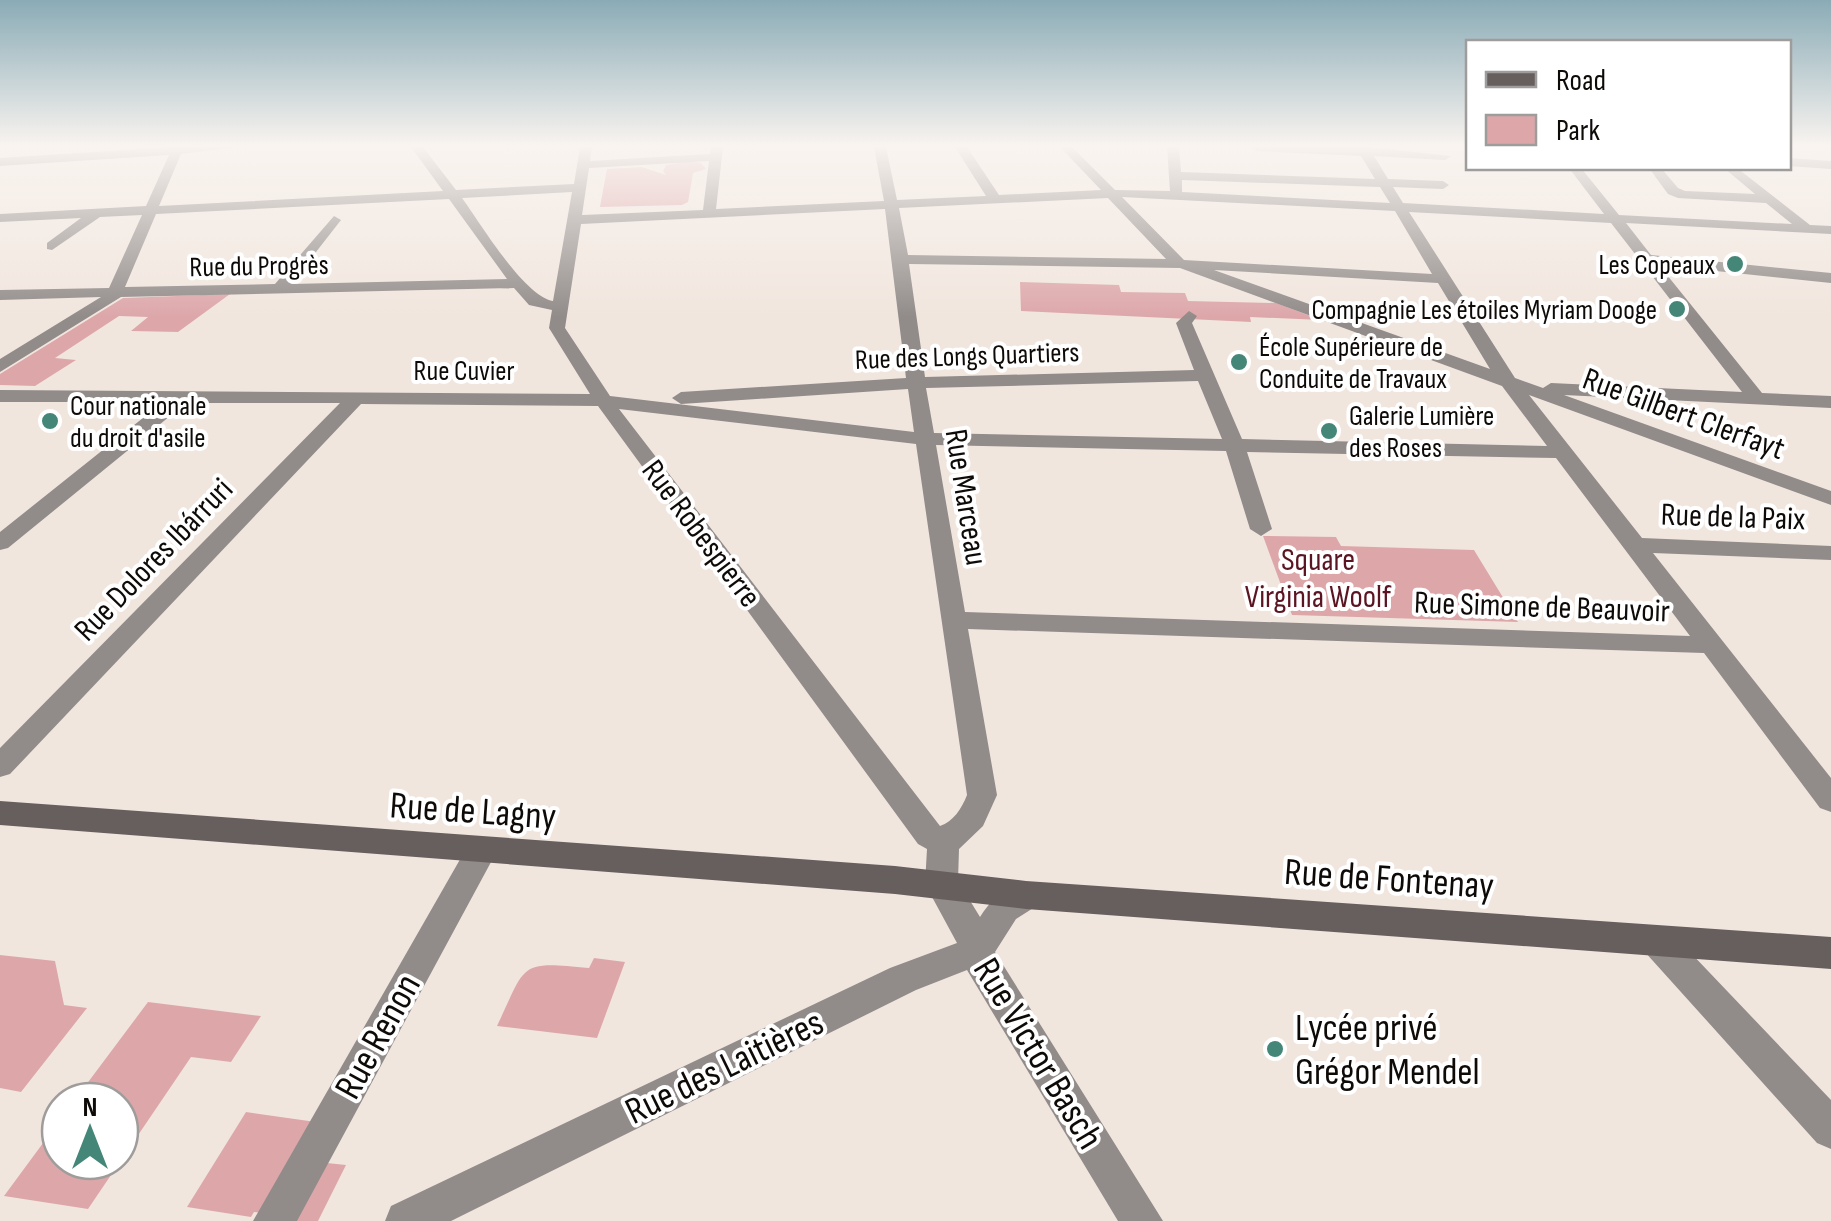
<svg xmlns="http://www.w3.org/2000/svg" width="1831" height="1221" font-family="'Sofia Sans Condensed',sans-serif">
<style>
.green{fill:#dda7aa}
.lines{fill:none;stroke-linecap:round;stroke-linejoin:round}
.street{fill:#918b89;fill-rule:evenodd}
.secondary{fill:#675f5d;fill-rule:evenodd}
.poi-dot{fill:#448779;stroke:#fff;stroke-width:4}
.labels{text-anchor:middle;stroke-width:8;stroke-linejoin:round;paint-order:stroke}
.far-poi-label{font-size:28px;fill:#0e0a08;stroke:#fff;text-anchor:start}
.far-street-label{font-size:28px;fill:#0e0a08;stroke:#fff}
.street-label{font-size:32px;fill:#0e0a08;stroke:#fff}
.park-label{font-size:32px;fill:#5b1522;stroke:#fff}
.near-street-label{font-size:38px;fill:#0e0a08;stroke:#fff}
.near-poi-label{font-size:38px;fill:#0e0a08;stroke:#fff;text-anchor:start}
</style>
<rect width="100%" height="100%" fill="#f1e6de"/>
<!-- green -->
<path class="green" d="M690,161L701,163L706,169L693,173L688,202L682,205L600,207L607,169L642,167L666,175L663,171L666,165Z
M1020,282L1119,285L1121,292L1185,293L1188,301L1276,303L1321,320L1250,317L1251,322L1021,311Z
M230,294L178,332L131,331L148,317L119,316L55,358L76,360L35,386L0,385V374L123,298Z
M1263,536L1336,537L1341,546L1474,550L1518,622L1292,615Z
M0,955L55,961L64,1005L87,1008L21,1092L0,1088Z
M594,958L625,962L597,1038L497,1026C527,963 518,961 589,968Z
M148,1002L261,1016L231,1062L191,1057L88,1209L4,1196L60,1120V1161H120V1101H74Z
M246,1112L323,1123L273,1214L254,1212L251,1217L187,1207Z
M327,1163L346,1165L318,1221H296Z"/>
<g class="lines">
<!-- street -->
<path class="street" d="M172,147H236L181,154L159,206L443,191L411,147H423L456,190L574,184L580,147H592L590,161L710,154L711,147H723L716,209L884,201L874,147H886L897,200L986,196L955,147H967L999,195L1101,190L1060,147H1072L1115,190L1170,191L1167,147H1179L1181,172L1375,179L1361,156L1257,151L1251,147H1368L1451,156L1445,160L1374,156L1388,179L1443,181L1449,185L1443,189L1393,187L1403,203L1604,214L1569,168H1581L1619,215L1792,224L1766,203L1678,198L1668,194L1649,168H1661L1678,188L1685,191L1755,194L1724,168H1737L1810,225L1831,226V234L1626,223L1651,255L1831,273V283L1659,265L1762,393L1831,396V408L1564,395L1831,491V505L1529,395L1642,538L1831,546V560L1653,553L1831,778V812L1820,808L1704,653L968,629L997,795L983,826L959,849L958,881L980,917C993,897 1013,876 1038,885L1043,895L1038,905L1016,919L995,952L1163,1221H1118L967,970L916,990L451,1221H385L391,1206L890,968L957,943L925,884L927,849L918,844L598,406L361,404L10,774L0,777V748L340,403H186L8,548L0,550V532L163,402H0V390L590,394L549,328L552,310L529,305L514,288L121,297L0,372V359L101,297L0,300V290L109,288L142,215L100,217L52,250L47,249V243L81,218L0,222V214L146,206L169,155L0,166V158ZM709,161L703,210L582,215L589,168ZM1182,180L1380,187L1390,203L1182,192ZM572,192L553,301C523,295 481,224 462,198ZM1122,197L1395,211L1432,274L1184,260ZM1108,198L1166,259L908,255L899,208ZM449,199L507,279L291,284L341,220L334,216L275,284L125,287L156,214ZM885,209L906,378L681,392L672,398L681,404L908,389L914,432L610,396L565,328L581,224ZM1409,212L1611,223L1742,392L1551,383L1543,388L1515,378ZM909,264L1180,268L1502,386L1547,446L1242,439L1192,323L1197,316L1189,311L1176,323L1194,370L925,377ZM1214,270L1438,283L1490,369ZM1198,381L1222,439L934,433L926,388ZM619,409L916,444L967,795C962,808 953,822 940,826ZM936,445L1226,451L1250,529L1261,536L1272,529L1247,452L1556,458L1690,636L965,612Z
M1788,158L1831,161V169L1788,166Z
M481,838L492,842L497,851L297,1221H253L470,842Z
M1656,925L1668,929L1831,1100V1149L1817,1143L1644,951L1639,940L1644,929Z"/>
<!-- secondary -->
<path class="secondary" d="M0,801L895,866L1026,881L1831,937V969L1026,909L895,894L0,825Z"/>
</g>
<!-- sky -->
<linearGradient id="sky" x2="0" y2="1"><stop stop-color="#8aabb6"/><stop offset="0.46" stop-color="#f9f4f0"/><stop offset="1" stop-color="#f9f4f0" stop-opacity="0"/></linearGradient>
<rect width="1831" height="317" fill="url(#sky)"/>
<!-- markers -->
<g class="poi-dot">
<circle cx="1735" cy="264" r="10"/>
<circle cx="1677" cy="309" r="10"/>
<circle cx="1239" cy="362" r="10"/>
<circle cx="50" cy="421" r="10"/>
<circle cx="1329" cy="431" r="10"/>
<circle cx="1275" cy="1049" r="10"/>
</g>
<g class="labels">
<!-- far-poi labels -->
<g class="far-poi-label">
<text x="1715" y="274" text-anchor="end">Les Copeaux</text>
<text x="1657" y="319" text-anchor="end">Compagnie Les étoiles Myriam Dooge</text>
<text x="1259" y="356">École Supérieure de<tspan x="1259" dy="32">Conduite de Travaux</tspan></text>
<text x="70" y="415">Cour nationale<tspan x="70" dy="32">du droit d'asile</tspan></text>
<text x="1349" y="425">Galerie Lumière<tspan x="1349" dy="32">des Roses</tspan></text>
</g>
<!-- far-street labels -->
<g class="far-street-label">
<text transform="translate(259 265) rotate(-1)" y="10">Rue du Progrès</text>
<text transform="translate(967 355) rotate(-2)" y="10">Rue des Longs Quartiers</text>
<text x="464" y="380">Rue Cuvier</text>
</g>
<!-- street labels -->
<g class="street-label">
<text transform="translate(1684 413) rotate(20)" y="11">Rue Gilbert Clerfayt</text>
<text transform="translate(967 497) rotate(81)" y="11">Rue Marceau</text>
<text transform="translate(1733 516) rotate(2)" y="11">Rue de la Paix</text>
<text transform="translate(702 533) rotate(53)" y="11">Rue Robespierre</text>
<text transform="translate(153 559) rotate(-46)" y="11">Rue Dolores Ibárruri</text>
<text transform="translate(1542 606) rotate(2)" y="11">Rue Simone de Beauvoir</text>
</g>
<!-- park labels -->
<g class="park-label">
<text x="1318" y="570">Square<tspan x="1318" dy="37">Virginia Woolf</tspan></text>
</g>
<!-- near-street labels -->
<g class="near-street-label">
<text transform="translate(473 810) rotate(4)" y="13">Rue de Lagny</text>
<text transform="translate(1389 878) rotate(4)" y="13">Rue de Fontenay</text>
<text transform="translate(377 1036) rotate(-61)" y="13">Rue Renon</text>
<text transform="translate(1039 1053) rotate(59)" y="13">Rue Victor Basch</text>
<text transform="translate(724 1066) rotate(-26)" y="13">Rue des Laitières</text>
</g>
<!-- near-poi labels -->
<g class="near-poi-label">
<text x="1295" y="1040">Lycée privé<tspan x="1295" dy="44">Grégor Mendel</tspan></text>
</g>
</g>
<!-- legend -->
<rect x="1466" y="40" width="325" height="130" fill="#ffffff" stroke="#9f9d9c" stroke-width="2.5"/>
<rect x="1486" y="72" width="50" height="15" fill="#675f5d" stroke="#9f9d9c" stroke-width="2.5"/>
<text x="1556" y="90" font-size="30" fill="#0e0a08">Road</text>
<rect x="1486" y="115" width="50" height="30" fill="#dda7aa" stroke="#9f9d9c" stroke-width="2.5"/>
<text x="1556" y="140" font-size="30" fill="#0e0a08">Park</text>
<!-- north arrow -->
<g transform="translate(90 1131)"><circle r="48" fill="#ffffff" stroke="#9f9d9c" stroke-width="2.5"/>
<path d="M0-8L18 38L0 25L-18 38Z" fill="#448779"/>
<text y="-15" font-size="28" font-weight="bold" text-anchor="middle" fill="#0e0a08">N</text>
</g>
</svg>
